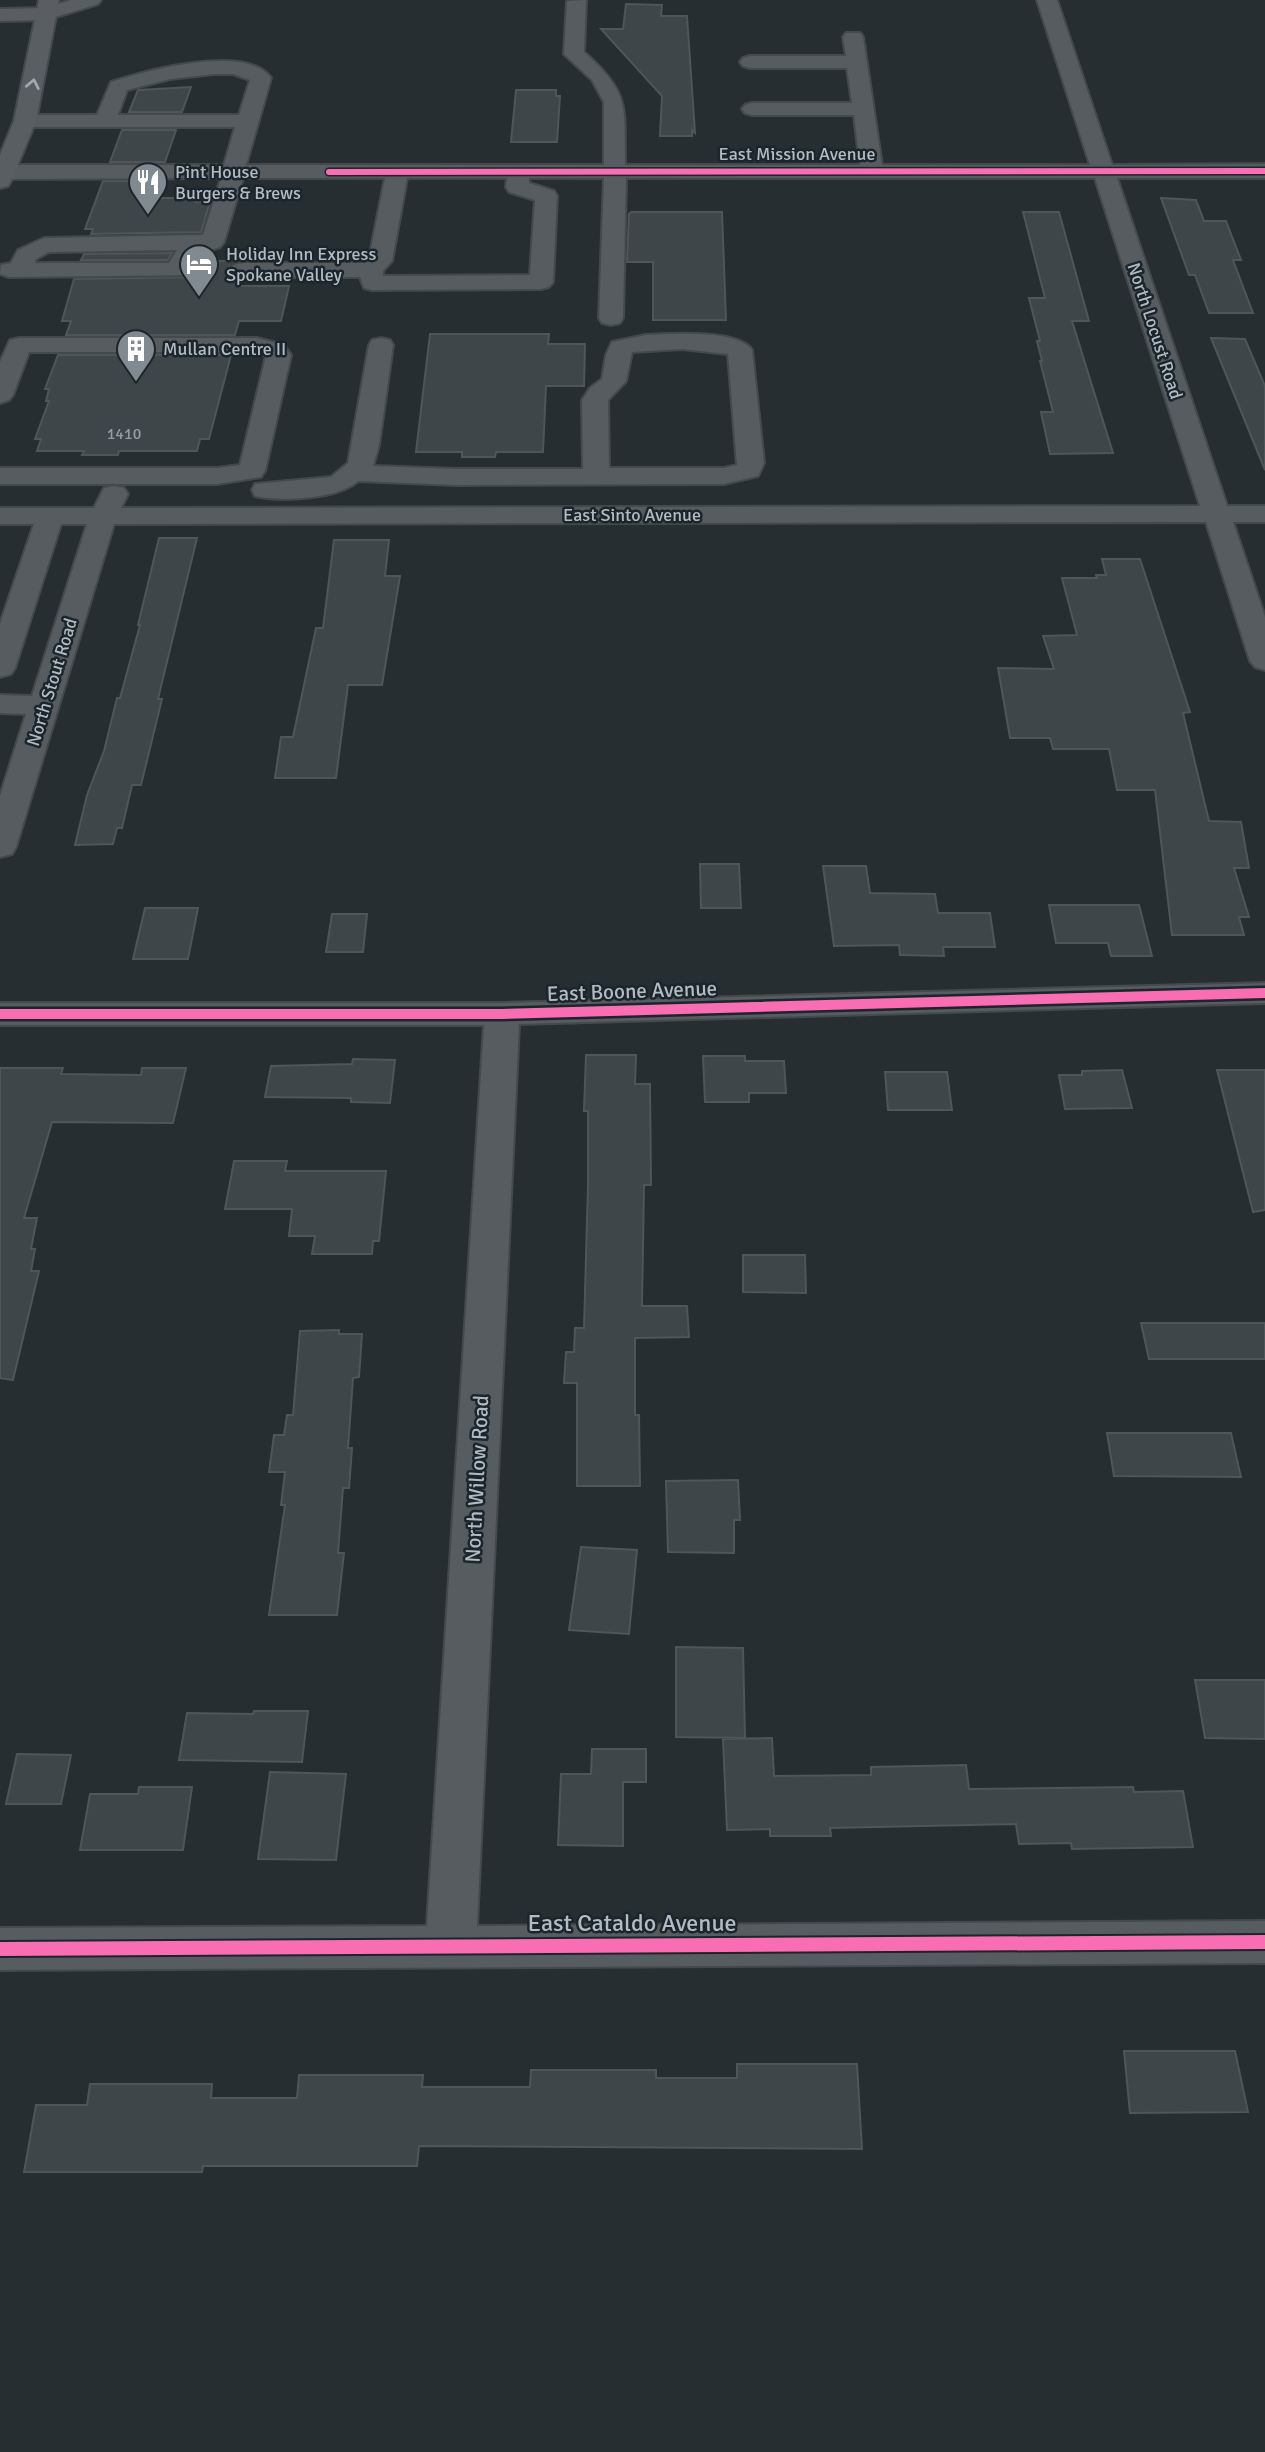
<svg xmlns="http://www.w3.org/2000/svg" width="1265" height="2452" font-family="Signika,sans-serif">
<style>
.building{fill:#3f4649;stroke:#4e5659;stroke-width:2}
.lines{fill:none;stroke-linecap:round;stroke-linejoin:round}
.minor-tunnel{stroke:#3b4347;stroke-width:22;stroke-dasharray:22 11;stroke-linecap:butt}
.minor-casing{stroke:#44494c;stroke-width:4}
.major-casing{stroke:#444b4e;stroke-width:4}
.highway-casing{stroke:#434a4d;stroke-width:4}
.minor{fill:#565c5f;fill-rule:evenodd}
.major{fill:#585e61;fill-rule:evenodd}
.highway{fill:#5a5e60;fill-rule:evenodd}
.cycleway-far2-casing{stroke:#1b252b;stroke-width:9}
.cycleway-far1-casing{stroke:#1b252b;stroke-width:15}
.cycleway-casing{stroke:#1b252b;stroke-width:18}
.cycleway-far2{stroke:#f96db3;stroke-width:6}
.cycleway-far1{stroke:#f96db3;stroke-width:10}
.cycleway{stroke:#f96db3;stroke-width:14}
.oneway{stroke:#9ea8af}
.labels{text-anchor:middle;stroke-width:5;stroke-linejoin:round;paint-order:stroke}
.far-number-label{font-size:16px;fill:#949ea4}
.far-street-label{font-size:18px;fill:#b0bbc3;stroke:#1b252b}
.far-poi-label{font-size:18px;fill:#b0bbc3;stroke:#1b252b;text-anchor:start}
.street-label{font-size:21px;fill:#b0bbc3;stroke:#1b252b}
.near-street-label{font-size:24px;fill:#b0bbc3;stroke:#1b252b}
</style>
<rect width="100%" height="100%" fill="#262e31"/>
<!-- building -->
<path class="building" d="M626,4L662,5L661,16H687L695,133L692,130V136H660L662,96L601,29H623Z
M191,87L182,112H129L138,90Z
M516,90H556V96H560L557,142H511Z
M122,130H176L165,162H110Z
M103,181H159L153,198H196L195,202H210L201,232L91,234L93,229H85Z
M1161,198L1196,200L1204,221H1226L1241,260H1233L1253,313H1209L1195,275H1189Z
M631,212H722L726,320H653V262H627L629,214Z
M1023,212H1059L1089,321H1072L1113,453L1050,454L1041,412H1053L1040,361H1042L1037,341H1040L1029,298H1045Z
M172,253L168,260H81L84,254Z
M197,261H240L232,263L227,270L232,277L239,279L238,286H289L281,321H239L235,335H66L71,321H62L74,279L207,277L211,268L205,262Z
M430,334H549L548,344H585L584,386H546L543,452H496L495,457H462V452H416Z
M1211,338L1245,339L1265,386V470Z
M58,355H231L209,439H200L197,451H119L118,455H82L84,451H37L41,439H35L49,401H46L49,389H45Z
M159,538H197L158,699H162L141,785H132L122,828H117L113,844L75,845L87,795L104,751L117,698H120L140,625H138Z
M334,540H389L385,576H400L382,685H348L336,778H275L281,737H293L316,628H323Z
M1102,559H1140L1190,712L1183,713L1209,821L1241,822L1249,868H1234L1249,917H1239L1244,935H1172L1155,790H1117L1109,749H1053L1050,738H1010L998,668L1054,669L1043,636L1077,635L1062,578H1097L1096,575H1106Z
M700,864H739L741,908H701Z
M823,866H866L870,893L935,894L938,913H990L995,947H943L944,956L900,955L899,945L834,946Z
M1049,905H1139L1152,956H1111L1108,943H1056Z
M145,908H198L188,959H133Z
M332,914H367L363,952H326Z
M586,1055H636L635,1084H650L651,1185H644L642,1306H687L689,1337L635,1338V1415H639L640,1486H577V1383H564L566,1352H574L575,1328H584L588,1185V1111H584Z
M703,1056H745V1061H784L786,1093H749V1102H705Z
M353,1059L395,1060L390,1103L351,1102V1098L265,1097L271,1066L352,1064Z
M0,1068H63L61,1074L141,1075L142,1068H186L173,1123L52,1122L24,1218H37L31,1249H35L31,1271H39L13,1380L0,1378Z
M1122,1070L1132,1108L1065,1109L1059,1075H1082V1071Z
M1217,1070H1265V1210L1253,1212Z
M885,1072H947L952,1110H888Z
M234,1161H287L285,1171H386L379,1241H373L372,1254H312L315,1236H289L292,1209H225Z
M743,1255H805L806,1293L743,1292Z
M1141,1323H1265V1359H1149Z
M339,1330V1334H362L359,1377L353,1378L348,1448H352L349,1488H343L338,1553H344L337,1615H269L285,1505H281L285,1472H269L274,1435H284L287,1415H293L300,1331Z
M1107,1433H1231L1241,1477L1114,1476Z
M738,1480L740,1520H734V1553L668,1552L666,1481Z
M581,1547L637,1550L629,1634L569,1630Z
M676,1647L743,1648L745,1738L676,1737Z
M1195,1680H1265V1739L1205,1738Z
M254,1711H308L302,1762L179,1760L187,1713L253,1714Z
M772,1738L774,1776L871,1775V1767L966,1765L969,1789L1133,1787L1134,1792L1183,1791L1193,1847L1072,1849L1071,1843L1019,1844L1016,1824L830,1828L831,1836H770V1829L727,1830L723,1739Z
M592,1749H646V1782H623V1846L558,1845L561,1774H591Z
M17,1754L71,1755L61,1804H6Z
M270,1772L346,1774L336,1860L258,1859Z
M139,1787H192L183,1850H80L90,1794H138Z
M1124,2051H1235L1248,2112L1130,2113Z
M737,2064H857L862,2149L419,2146L417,2166H203L202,2172H24L36,2105H87L90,2084H212L211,2098H297L299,2075H423L422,2087H530L531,2070H656V2078H737Z"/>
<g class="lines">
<!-- minor-tunnel -->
<path class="minor-tunnel" d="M197,270H242"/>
<defs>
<path id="minor" d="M586,0L584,52C631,94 624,106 625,165H860L854,115H752L745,113L742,109L745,105L752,103H852L847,68H750L743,66L740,62L743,58L750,56H846L843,37L846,33H860L863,37L882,165H1090L1037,0H1057L1112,165L1265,164V178H1117L1227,506H1265V522H1233L1265,617V670L1255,667L1250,661L1206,522L114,524L16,847L12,854L0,857V796L26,714L0,713V695L32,696L87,524H61L15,668L11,674L0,677V624L34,524H0V508H94L104,488L114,486L124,488L128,494L121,508L1200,506L1095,178H626L623,318L620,323L611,325L602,323L599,318L604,178H529V183L554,191L557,196L553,282L549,287L541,289L372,290L364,288L360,277H242L234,275L230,270L234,265L242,263H365L369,259L385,178H243L224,242L220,247L198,254L193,263L205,265L209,270L205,275L9,277L0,274L1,265L11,263L18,250L44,238L203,235L221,178L0,179V165H224L235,127H25L18,125L14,121L18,117L25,115H97L111,82C145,71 246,43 271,78L246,165H604V102L592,80L564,54L567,1ZM214,74H233L250,80L239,115H118L127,90L170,79ZM407,178H507L506,187L509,192L535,200L530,275L383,276V271L392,261ZM177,250L169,263H35L36,259L49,252Z
M646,335C670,334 738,329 752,350L764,463L758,476L724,484L457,485L358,481C338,499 282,502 255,496L252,490L255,484L331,477L348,463L369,345L372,340L381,338L390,340L393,345L379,445L373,466L457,469H583L582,400L590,388L602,379L606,355L612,342ZM682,349L728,354L737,465L724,468H609L608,400L626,381L632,352Z
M19,338H257L284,345L291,355L265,471L261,477L217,484H0V468H217L240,465L266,356L256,352H29L13,395L9,400L0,403V362L10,340Z
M1265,983V1003L519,1024L477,1926L1265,1921V1963L0,1970V1928L427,1926L484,1025H0V1003H502Z"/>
<path id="major" d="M39,0H59L36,121L11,181L8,186L0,188V155L14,121Z"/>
<path id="highway" d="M71,0H101L98,4L46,20L0,21V9L45,8Z"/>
</defs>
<!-- minor casing -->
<use href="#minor" class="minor-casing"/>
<!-- major casing -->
<use href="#major" class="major-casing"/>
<!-- highway casing -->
<use href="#highway" class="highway-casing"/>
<!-- minor -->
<use href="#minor" class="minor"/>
<!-- major -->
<use href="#major" class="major"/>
<!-- highway -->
<use href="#highway" class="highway"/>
<defs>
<path id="cycleway-far2" d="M329,172L1265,171"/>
<path id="cycleway-far1" d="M0,1014H502L1265,993"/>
<path id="cycleway" d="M0,1949L1265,1942"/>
</defs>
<!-- cycleway-far2 casing -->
<use href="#cycleway-far2" class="cycleway-far2-casing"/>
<!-- cycleway-far1 casing -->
<use href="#cycleway-far1" class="cycleway-far1-casing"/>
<!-- cycleway casing -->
<use href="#cycleway" class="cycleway-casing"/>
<!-- cycleway-far2 -->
<use href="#cycleway-far2" class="cycleway-far2"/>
<!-- cycleway-far1 -->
<use href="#cycleway-far1" class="cycleway-far1"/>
<!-- cycleway -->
<use href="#cycleway" class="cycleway"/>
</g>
<!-- one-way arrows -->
<defs><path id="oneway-chevron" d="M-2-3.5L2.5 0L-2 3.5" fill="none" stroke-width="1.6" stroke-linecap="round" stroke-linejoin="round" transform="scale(1.75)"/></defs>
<use class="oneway" href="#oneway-chevron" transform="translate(33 84) rotate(-79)"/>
<!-- icons -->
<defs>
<symbol id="restaurant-pin" viewBox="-11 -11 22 30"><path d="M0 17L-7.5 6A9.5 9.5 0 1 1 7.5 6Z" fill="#808a90" stroke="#1b252b"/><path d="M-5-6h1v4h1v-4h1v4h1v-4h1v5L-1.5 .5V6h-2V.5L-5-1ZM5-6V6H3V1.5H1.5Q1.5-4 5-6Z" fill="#fff"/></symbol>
<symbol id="hotel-pin" viewBox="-11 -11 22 30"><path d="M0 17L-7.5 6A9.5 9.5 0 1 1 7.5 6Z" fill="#808a90" stroke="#1b252b"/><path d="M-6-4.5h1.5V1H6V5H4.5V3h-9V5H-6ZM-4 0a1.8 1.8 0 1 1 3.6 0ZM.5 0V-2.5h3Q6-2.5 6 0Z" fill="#fff"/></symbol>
<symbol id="building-pin" viewBox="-11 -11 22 30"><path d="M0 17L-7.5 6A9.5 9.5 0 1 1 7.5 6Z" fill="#808a90" stroke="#1b252b"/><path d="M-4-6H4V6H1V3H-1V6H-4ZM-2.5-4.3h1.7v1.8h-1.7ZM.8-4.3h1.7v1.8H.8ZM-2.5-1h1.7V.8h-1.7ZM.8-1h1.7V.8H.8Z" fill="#fff"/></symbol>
</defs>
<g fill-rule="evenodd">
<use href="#restaurant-pin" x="126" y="160" width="44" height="60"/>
<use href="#hotel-pin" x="177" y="242" width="44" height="60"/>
<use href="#building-pin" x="114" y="327" width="44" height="60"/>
</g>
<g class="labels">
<!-- far-number labels -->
<g class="far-number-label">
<text x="124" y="439">1410</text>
</g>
<!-- far-street labels -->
<g class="far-street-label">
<text x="797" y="160">East Mission Avenue</text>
<text transform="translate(1155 331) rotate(72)" y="6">North Locust Road</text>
<text x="632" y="521">East Sinto Avenue</text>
<text transform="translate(52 682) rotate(-73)" y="6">North Stout Road</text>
</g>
<!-- far-poi labels -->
<g class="far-poi-label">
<text x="175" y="178">Pint House<tspan x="175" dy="21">Burgers &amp; Brews</tspan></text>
<text x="226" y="260">Holiday Inn Express<tspan x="226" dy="21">Spokane Valley</tspan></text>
<text x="163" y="355">Mullan Centre II</text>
</g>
<!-- street labels -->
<g class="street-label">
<text transform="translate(632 991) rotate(-2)" y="7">East Boone Avenue</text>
<text transform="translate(477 1479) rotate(-87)" y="7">North Willow Road</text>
</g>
<!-- near-street labels -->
<g class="near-street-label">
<text x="632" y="1931">East Cataldo Avenue</text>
</g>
</g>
</svg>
